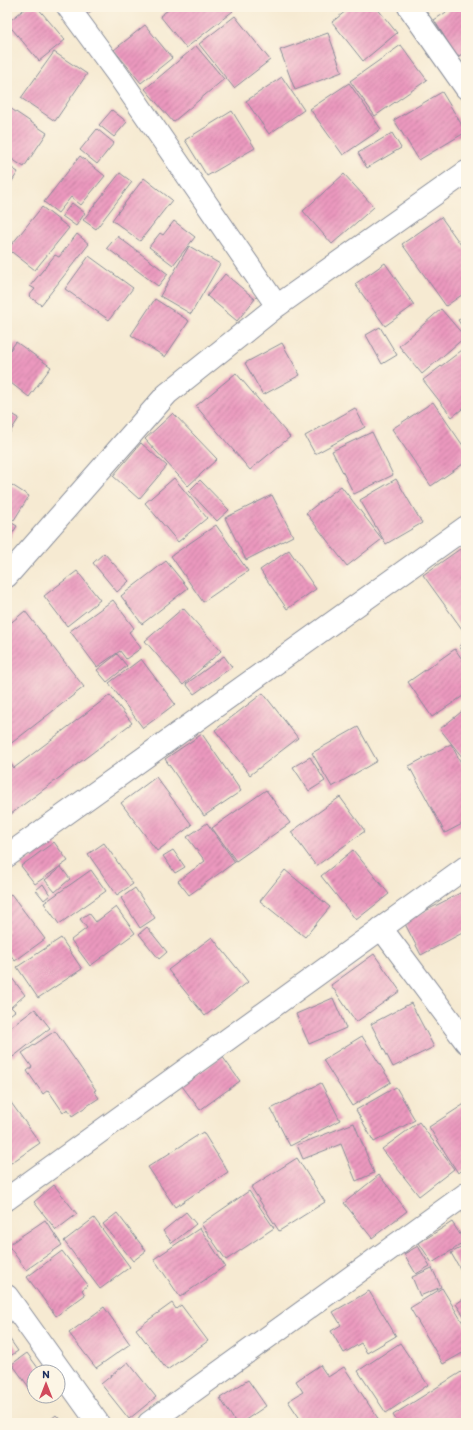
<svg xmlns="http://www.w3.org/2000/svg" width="473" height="1430" font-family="Itim,sans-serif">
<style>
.building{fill:url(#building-hatch)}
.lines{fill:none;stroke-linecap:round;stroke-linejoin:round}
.street-casing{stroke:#888c98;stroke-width:24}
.street{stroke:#fff;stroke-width:22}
</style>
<defs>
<pattern id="building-hatch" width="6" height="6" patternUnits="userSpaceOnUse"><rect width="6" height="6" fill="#eb98be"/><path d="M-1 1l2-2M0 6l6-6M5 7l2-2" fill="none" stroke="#be7c9e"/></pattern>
</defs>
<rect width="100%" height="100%" fill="#fcf5e5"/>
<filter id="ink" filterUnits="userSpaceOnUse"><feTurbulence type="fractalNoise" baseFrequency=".025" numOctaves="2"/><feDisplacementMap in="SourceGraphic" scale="8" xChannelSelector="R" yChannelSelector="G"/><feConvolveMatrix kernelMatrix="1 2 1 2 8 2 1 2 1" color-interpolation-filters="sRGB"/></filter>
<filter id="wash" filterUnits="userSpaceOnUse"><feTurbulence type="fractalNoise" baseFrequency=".012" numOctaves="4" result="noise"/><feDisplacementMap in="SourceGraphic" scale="16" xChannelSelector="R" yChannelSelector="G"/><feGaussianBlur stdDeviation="0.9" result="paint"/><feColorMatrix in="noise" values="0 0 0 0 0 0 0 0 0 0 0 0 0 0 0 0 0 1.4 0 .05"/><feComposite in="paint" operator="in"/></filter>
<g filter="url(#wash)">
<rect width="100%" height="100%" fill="#f6ead2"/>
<g id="blocks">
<!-- building -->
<path class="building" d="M27,7H37L65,40L39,61L7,23Z
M78,7H97L84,16Z
M172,7H229L233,11L186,48L160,16Z
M351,7H376L397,33L363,61L332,22Z
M454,7H466V52L457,57L434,20Z
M235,16L270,60L234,88L199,44Z
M145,25L172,58L141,83L114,50Z
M328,33L342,72L295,90L280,50Z
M401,45L427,80L375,116L350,81Z
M196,46L224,79L173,122L145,89Z
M54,52L87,74L55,121L21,98Z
M282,77L304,110L269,134L246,101Z
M349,83L381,129L343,155L310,109Z
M442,92L466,132L419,160L394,120Z
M7,106L47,133L24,167L7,156Z
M112,110L127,122L114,137L99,125Z
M232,111L255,148L207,176L185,140Z
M97,129L114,143L97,164L80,150Z
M392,133L401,148L367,168L358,153Z
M80,156L105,176L81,205L71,197L58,213L44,202Z
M7,165L18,172L9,186L7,185Z
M120,173L132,182L96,229L83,220Z
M344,174L374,207L332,244L303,211Z
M144,178L172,200L140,241L112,220Z
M72,203L85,213L76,226L62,216Z
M42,207L69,228L35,270L8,249Z
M441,217L466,252V292L446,306L402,244Z
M174,221L195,237L173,265L149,247L160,233L163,235Z
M77,234L89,244L41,305L29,296L35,289L30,286L55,255L59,257Z
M117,236L168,274L158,286L107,248Z
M189,246L220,264L191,314L160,296Z
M89,256L133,288L109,320L65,289Z
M385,263L414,305L385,326L355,284Z
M225,274L255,299L237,321L207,296Z
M155,299L189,321L165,357L131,335Z
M441,309L465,337L422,374L399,346Z
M466,316V333L458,320Z
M380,327L397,355L382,364L366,335Z
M16,342L51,367L29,397L7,380V354Z
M282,343L300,375L263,395L245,363Z
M466,347V406L452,417L423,380Z
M236,373L290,437L250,470L196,406Z
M433,402L466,450V462L431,486L392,429Z
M355,408L365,427L315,454L305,436Z
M7,411L19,418L7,437Z
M173,413L217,459L188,486L145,439Z
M372,432L393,475L354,494L332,451Z
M141,443L167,466L139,499L113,476Z
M174,478L207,518L178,542L145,503Z
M396,479L422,523L386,544L360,500Z
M200,480L229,510L217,521L189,491Z
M7,482L29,496L14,520L7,516Z
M341,486L382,539L347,566L306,513Z
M272,495L293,536L246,560L225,518Z
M7,520L17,526L7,542Z
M216,525L248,571L203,602L171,556Z
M460,549L466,557V626L462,629L423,575Z
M289,550L316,589L287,609L260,570Z
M104,553L129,581L117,592L93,563Z
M166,561L188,588L142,624L121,596Z
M77,571L100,600L67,626L44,596Z
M113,600L134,628L129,632L141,648L126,659L120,651L97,667L70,631Z
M183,608L221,651L183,685L145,641Z
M25,611L84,687L9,745L7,742V626Z
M466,641V656L459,646Z
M455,649L466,665V694L432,717L408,682Z
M117,654L127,666L107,682L97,670Z
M224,656L232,667L194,694L186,684Z
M141,659L175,704L143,728L109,683Z
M263,693L298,738L250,775L215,730Z
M110,695L132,723L7,817V759L14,768Z
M466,708V762L440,729Z
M358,727L377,761L332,787L312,753Z
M202,734L241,791L204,816L165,759Z
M451,744L466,772V822L445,833L409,766Z
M310,757L325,781L309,791L293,767Z
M156,777L192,825L157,851L121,803Z
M266,790L290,823L236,861L212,828Z
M340,797L365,831L316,866L291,832Z
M207,823L235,862L189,895L178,881L205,861L187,837Z
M54,842L68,861L35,884L21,866Z
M104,843L133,884L117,895L88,854Z
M173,850L185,867L175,873L163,856Z
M353,850L389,894L356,920L321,876Z
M61,867L70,879L55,892L45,880Z
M91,870L106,891L59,924L44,903Z
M285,870L330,907L305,937L260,901Z
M43,884L50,895L44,900L36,890Z
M135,888L155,918L140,928L121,898Z
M466,890V931L421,955L404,922Z
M11,894L45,939L15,961L7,950V897Z
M116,907L135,933L90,966L71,940L87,928L80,919L89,913L96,922Z
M147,927L167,952L159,959L139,934Z
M212,937L248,982L205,1016L168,970Z
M61,938L82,969L38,998L17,967Z
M374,954L400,991L356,1022L331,985Z
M8,973L25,995L11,1007L15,1011L7,1017Z
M333,998L346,1028L309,1044L296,1014Z
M411,1003L434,1047L393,1067L371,1024Z
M35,1009L50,1028L13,1057L7,1050V1030Z
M55,1031L96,1090L94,1091L99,1098L72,1116L68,1109L63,1112L48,1090L43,1094L27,1071L32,1067L22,1053Z
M362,1036L391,1082L352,1106L323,1060Z
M222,1056L240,1081L200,1110L182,1086Z
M7,1059L11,1065L7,1068Z
M321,1083L340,1120L290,1146L271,1109Z
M396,1087L415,1120L374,1142L356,1110Z
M7,1097L40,1143L8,1165L7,1164Z
M466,1103V1168L458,1173L429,1127Z
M419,1122L454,1169L419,1196L382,1149Z
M354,1123L374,1173L356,1181L341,1144L303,1159L297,1145Z
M203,1132L228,1172L175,1207L148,1167Z
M297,1158L325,1202L279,1231L251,1187Z
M379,1175L407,1211L372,1238L344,1203Z
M54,1185L77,1214L56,1230L34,1202Z
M249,1191L274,1228L226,1260L201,1224Z
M466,1207V1219L461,1210Z
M186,1212L196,1224L172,1243L163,1231Z
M117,1213L146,1251L133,1261L103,1224Z
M94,1218L130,1267L100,1289L64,1241Z
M45,1220L62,1245L26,1270L8,1245Z
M452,1222L465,1242L432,1263L419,1243Z
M200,1228L225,1266L180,1297L154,1259Z
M466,1245V1279L451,1253Z
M418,1246L430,1266L416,1274L404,1254Z
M62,1251L88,1285L82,1290L85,1295L56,1316L27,1277Z
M432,1268L441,1287L420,1296L412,1277Z
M442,1288L466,1328V1351L443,1364L410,1308Z
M369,1291L396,1336L367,1353L361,1343L344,1353L331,1331L341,1325L333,1312Z
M466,1297V1319L456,1304Z
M172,1303L176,1309L181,1305L208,1341L167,1370L136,1329Z
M104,1307L130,1344L96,1368L69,1333Z
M7,1335L18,1351L7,1358Z
M400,1343L428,1385L386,1413L358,1371Z
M27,1353L41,1372H34V1394L12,1364Z
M128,1362L156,1397L129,1419L101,1384Z
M320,1365L328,1377L344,1367L381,1423H303L288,1401L303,1392L296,1381Z
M466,1369V1423H398L393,1415Z
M248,1380L266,1406L241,1423H236L220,1398Z
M56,1415L63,1423H46Z"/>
</g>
</g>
<g filter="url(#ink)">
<use href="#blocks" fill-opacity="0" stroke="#888c98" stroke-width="1"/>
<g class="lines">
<defs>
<path id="street" d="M68,7L118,75L277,306
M409,7L466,88
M7,576L167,394L277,306L466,172
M7,856L466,527
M381,928L466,1042
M7,1199L466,867
M7,1296L98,1423
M149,1423L466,1194"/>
</defs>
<!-- street casing -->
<use href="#street" class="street-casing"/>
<!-- street -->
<use href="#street" class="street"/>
</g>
</g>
<!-- margin -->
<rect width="473" height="1430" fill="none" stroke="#fcf5e5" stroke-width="24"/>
<!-- north arrow -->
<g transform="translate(46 1384)"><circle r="19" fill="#fcf5e5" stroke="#a2a6af"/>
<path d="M0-3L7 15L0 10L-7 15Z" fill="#d1495b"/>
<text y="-6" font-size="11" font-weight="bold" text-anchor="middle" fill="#1b2f5e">N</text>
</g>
</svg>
